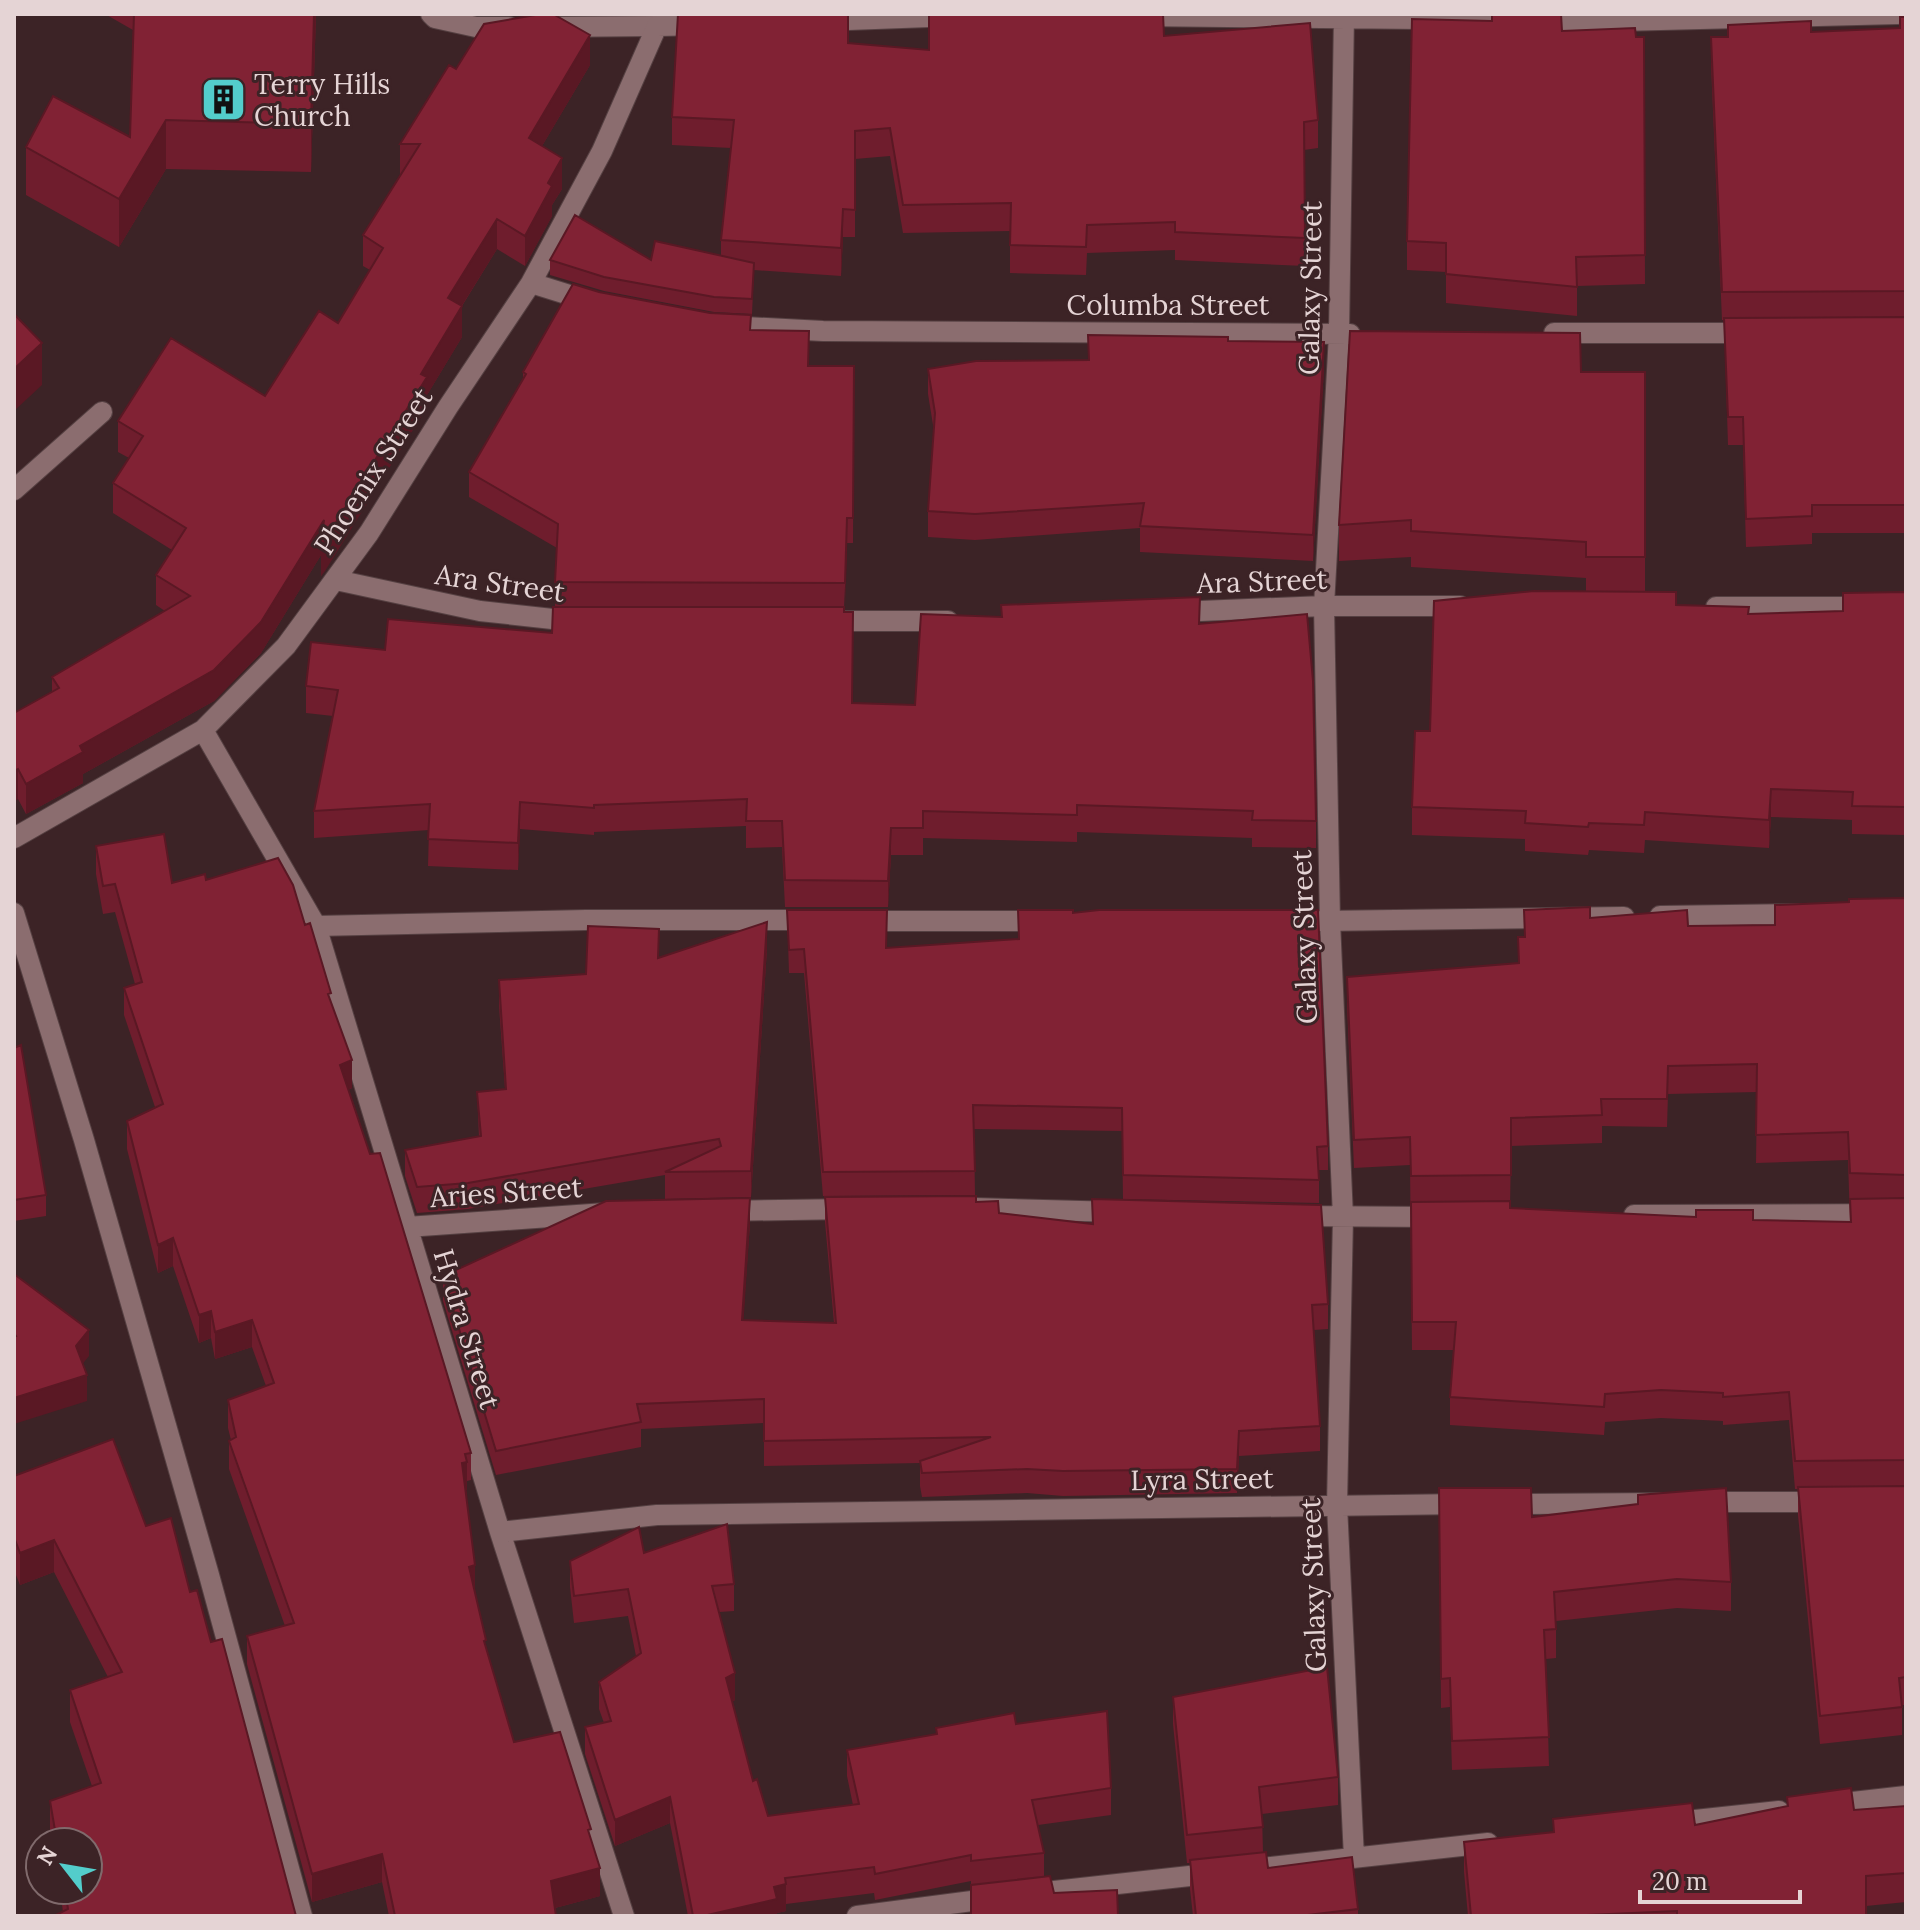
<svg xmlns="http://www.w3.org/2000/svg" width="1920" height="1930" font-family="Lora,serif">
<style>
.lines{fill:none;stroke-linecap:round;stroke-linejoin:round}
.service-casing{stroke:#554042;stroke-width:22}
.minor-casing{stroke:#554042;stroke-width:22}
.service{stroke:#8b6d6f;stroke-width:20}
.minor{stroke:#8b6d6f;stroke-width:20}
.wall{fill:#6f1d2d;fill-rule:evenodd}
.shaded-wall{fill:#5a1824}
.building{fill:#812234;stroke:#5a1824;stroke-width:2}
.labels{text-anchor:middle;stroke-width:6;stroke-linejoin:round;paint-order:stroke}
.poi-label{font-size:28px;fill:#e5d4d5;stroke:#3c2326;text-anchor:start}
.street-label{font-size:28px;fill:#e5d4d5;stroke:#3c2326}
</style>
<rect width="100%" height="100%" fill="#3c2326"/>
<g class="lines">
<defs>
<path id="service" d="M431,14L435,18L476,27H509
M549,27L657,26
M14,490L102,412"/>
<path id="minor" d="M1344,14L1339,334L1324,606L1330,921L1343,1217L1337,1505L1354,1858
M1136,16L1621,21L1898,14
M821,21L956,16
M531,283L592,302
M726,326L823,331L1350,334
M1554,333H1750
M336,580L480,611L580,622
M1716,607H1906
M1176,612L1324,606H1460
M828,621H948
M203,730L316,926L500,1532L624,1916
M14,838L203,730L286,646L369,533L448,407L531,283L602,151L657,26L705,25
M14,913L84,1140L209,1575L302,1916
M1660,916L1800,914
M860,921H1044
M1320,921L1624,917
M316,926L586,920H812
M974,1208L1118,1212
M722,1211L850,1209
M1634,1215L1906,1214
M1294,1216L1438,1217
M407,1227L606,1213
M1703,1502H1823
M1507,1504L1663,1503
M500,1532L657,1515L1463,1504
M1826,1805L1906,1796
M1667,1823L1779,1811
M1027,1894L1488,1843
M857,1916L995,1898"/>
</defs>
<!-- service casing -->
<use href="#service" class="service-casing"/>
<!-- minor casing -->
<use href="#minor" class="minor-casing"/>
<!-- service -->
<use href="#service" class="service"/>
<!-- minor -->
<use href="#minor" class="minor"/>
</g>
<!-- wall -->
<path class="wall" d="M105,14H316L311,172L166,169L119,247L26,195V147L130,137L133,30Z
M1906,17V533H1812V544L1746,547L1743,445H1728L1724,320H1722L1711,65V37L1900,28Z
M1562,31L1644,37L1645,284L1577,286V316L1446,303V272L1407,270V241Z
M1164,36L1318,120V148L1304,150L1305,266L1175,260V250L1087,253L1086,275L1010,273V231L903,233L890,156L855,159V237H843L841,276L754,270L752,314L714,312L604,291L550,275V260H651L721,256V240L731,148L672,145V117L848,43L929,50Z
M590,65L542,146L562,189L552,205V216L525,266L497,249L462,306V337L427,395V407L321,576V555L261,653L214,701L83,774V783L26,814L18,799L14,713L52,692V677L165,611L156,605V575L172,550L113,513V483L129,458L118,452V421L265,396L338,323L370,270L363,266V235L401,174H400V144L456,69Z
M599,292L751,330L809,366H854L853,543H847L844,608L853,703L915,705L1200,624L1316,821V848L1252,847V838L1077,832V842L923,838V855H891L888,907H785L782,847L746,848V826L594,832V835L520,829L518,870L428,866L429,830L314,838V811L333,716L306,713V686L385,650L552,633L555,607L557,548L469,497V472L523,380V372Z
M1088,335L1228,341L1324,367L1313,561L1140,552V528L975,540L928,537V511L934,431L928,394V369L1088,360Z
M1581,372H1645V592L1676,605L1749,614L1843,611L1906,592V835L1852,834V820L1771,817L1769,848L1645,840L1644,853L1589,850L1588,855L1525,851V839L1412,835V807L1430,731L1586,592V578L1411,567V557L1339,561V525Z
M96,846L172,883L206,880L331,1003L352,1088L348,1090L471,1453V1480L467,1481V1490H466L475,1591L486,1651L514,1742L591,1840L600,1896L555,1908L556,1916H389L382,1882L312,1902L247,1664V1636L285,1626L229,1469V1441L231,1440L228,1428V1400L266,1386L252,1347L215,1359L211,1338L199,1343L173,1266L158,1273L127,1149V1121L155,1107L124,1015V988L135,984L115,912L103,914L96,874Z
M1906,898V1705H1902V1735L1820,1744L1798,1515V1489H1795L1789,1420L1723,1425V1421L1661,1418L1605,1422L1604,1435L1450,1425V1397L1454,1350H1412L1410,1165L1354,1168L1347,1005V977L1518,963V937H1524V910L1590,918L1688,926L1775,925L1849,902ZM1757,1092L1756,1163L1848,1160L1850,1222L1753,1220L1510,1208L1511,1146L1602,1143V1126L1667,1127L1668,1094Z
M787,910L887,948L1018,939V910L1073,913L1328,1146V1170H1319V1203L1123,1199L1122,1131L974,1129L975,1195L823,1196L804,973H789Z
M767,948L751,1197L665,1199V1175L468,1209L417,1213L405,1176V1150L479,1137L477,1092L505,1089L499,1006V980L586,974L659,958Z
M14,1048L46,1195V1216L14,1221Z
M825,1197L976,1202L999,1213L1092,1224V1199L1328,1304V1329L1314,1330L1320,1426V1451L1239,1456L1237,1493L1063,1496L1027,1493L922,1497L920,1486V1463L764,1466V1423L641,1429V1447L496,1475L443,1301V1276L750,1223L743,1320L834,1323L825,1222Z
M14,1476L146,1526L190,1592L211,1642L296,1916L63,1912L60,1890H88V1842H51L50,1833V1801L92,1786L70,1722V1690L108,1677L54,1572L20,1585L14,1570Z
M1439,1488L1731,1582V1611L1677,1608L1556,1621V1658L1546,1659L1549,1766L1452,1770L1450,1707L1441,1708Z
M644,1553L734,1584V1611L719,1612L735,1700L732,1702L753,1781L768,1816L853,1805L847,1776V1750L936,1734V1728L1016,1724L1111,1788V1815L1038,1825L1044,1853V1876L971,1916V1881L875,1900L874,1893L786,1904V1911L777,1913V1916H688L670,1823L615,1846L585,1754V1727L604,1723L599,1709V1682L636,1656L628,1616L574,1623L570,1587V1561Z
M1173,1697L1338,1777V1805L1262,1814L1263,1852L1268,1868L1358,1909V1916H1193L1190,1889V1863H1187L1173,1724Z
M1787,1797L1854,1810L1906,1806V1902L1866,1906V1916H1468L1464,1872V1842L1553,1832V1819L1695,1825L1787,1807Z"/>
<!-- shaded-wall -->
<path class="shaded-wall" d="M314,14H316L311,172V124Z
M590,35V65L529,168V138Z
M166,120V169L119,247V199Z
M562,158V189L552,205V216L525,266V236L548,183Z
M843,209V237L841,276V248Z
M497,219V249L448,328V298Z
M462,306V337L427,395V407L325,571L321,576V555L261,653L214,701L83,774V783L26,814V784L80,746L324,520L421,374Z
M1324,342V367L1313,561V535Z
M42,343V385L14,411V369Z
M847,518V543L845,608V583Z
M18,769V799L14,802V771Z
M1771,789V817L1769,848V820Z
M520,802V829L518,870V843Z
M891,828V855L888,907V881Z
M767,922V948L751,1197V1171Z
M352,1060V1088L340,1093V1065Z
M750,1198V1223L742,1344V1320Z
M173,1238V1266L158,1273V1245Z
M211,1311V1338L199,1343V1315Z
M252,1320V1347L215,1359V1332Z
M89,1330V1356L76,1372V1346Z
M87,1375V1401L14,1424V1398Z
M1239,1431V1456L1237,1493V1469Z
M467,1462V1490L462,1491V1463Z
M54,1540V1572L20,1585V1553Z
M475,1565V1593L469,1567Z
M735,1673V1700L726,1705V1678Z
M670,1797V1823L615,1846V1820Z
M382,1854V1882L312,1902V1874Z
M600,1868V1896L551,1909V1881Z
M786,1884V1911L777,1913V1916H703L774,1887Z"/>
<!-- building -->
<path class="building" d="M134,14H314L311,124L166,120L119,199L26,147L53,96L130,137Z
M541,14H553L590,35L529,138L562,158L548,183L552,186L525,236L497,219L448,298L462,306L421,374L427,377L325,540L321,546L324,520L261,622L214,670L80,746L83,752L26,784L18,769L14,771V713L59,688L52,677L190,596L156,575L186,528L113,483L143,436L118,421L171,338L265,396L319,311L338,323L383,248L363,235L420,144H400L449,65L456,69L484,24Z
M678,14H848V43L929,50V14H1163L1164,36L1310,23L1318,120L1304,122L1305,238L1175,232V222L1087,225L1086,247L1010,245L1011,203L903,205L890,128L855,131V210L843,209L841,248L721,240L734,120L672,117Z
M1492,14H1561L1562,31L1635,28L1636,37H1644L1645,255L1576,257L1577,287L1446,274V243L1407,241L1412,19L1492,21Z
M1900,17H1906V291L1722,292L1711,37H1728V25L1811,21V32L1900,28Z
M575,215L651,260L655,241L754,263L752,299L714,297L604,277L550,260Z
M573,284L599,292L710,313L751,315L750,330L809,331L808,366H854L853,518H847L845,583L555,582L558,524L469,472L526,374L523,372Z
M14,314L42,343L14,369Z
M1906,317V505H1812V516L1746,519L1743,417H1728L1724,318Z
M1350,331L1580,333L1581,372H1645V557H1586V542L1411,531V520L1339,525Z
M1088,335L1228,337V341L1324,342L1313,535L1140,526L1144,503L975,514L928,511L935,413L928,369L976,361L1089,360Z
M1534,591L1676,592V605L1749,607L1748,614L1843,611V593L1906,592V807L1852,806L1853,792L1771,789L1769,820L1645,812L1644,825L1589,823L1588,827L1525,823L1526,811L1412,807L1415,731H1430L1434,601Z
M1200,597L1199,624L1307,614L1313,681L1316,821L1252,820L1253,811L1077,805V815L923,811V828H891L888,881L785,880L782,821H746L747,799L594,805V808L520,802L518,843L428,839L430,804L314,811L338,690L306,686L311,642L385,650L388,619L552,633L553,607H844V612H853L852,703L915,705L921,614L1002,617L1001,605Z
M164,834L172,883L205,874L206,880L278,858L293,885L305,925L310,923L331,993L328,994L352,1060L340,1065L370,1154L380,1153L471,1453L465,1454L467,1462L462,1463L475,1565L469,1567L486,1640L484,1641L514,1742L560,1732L591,1829L588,1830L600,1868L551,1881L556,1916H395L382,1854L312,1874L247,1636L294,1623L229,1441L236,1437L228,1400L274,1383L252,1320L215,1332L211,1311L199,1315L173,1238L158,1245L127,1121L163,1104L124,988L142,982L115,884L103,886L96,846Z
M1906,898V1175L1850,1173L1848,1132L1756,1135L1757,1064L1668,1066L1667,1099H1601L1602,1115L1511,1118V1175L1411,1176L1410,1137L1354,1140L1347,977L1519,963L1518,937H1525L1524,910L1590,907V918L1687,910L1688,926L1775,925V905L1849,902V899Z
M787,910H887L886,948L1019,939L1018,910H1073V913L1099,910H1318L1328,1146L1317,1147L1319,1180L1123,1175L1122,1108L973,1105L975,1171L823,1172L804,949L789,950Z
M767,922L751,1171L665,1172L721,1146L719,1139L468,1183L417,1187L405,1150L481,1136L477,1092L506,1089L499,980L586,974L588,926L659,929L658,958Z
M21,1045L46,1195L14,1200V1048Z
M976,1196V1202L998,1201L999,1213L1093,1224L1092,1199L1321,1205L1328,1304L1312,1305L1320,1426L1239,1431L1237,1469L1063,1471L1027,1469L922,1473L920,1461L991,1437L764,1441V1399L637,1404L641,1422L496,1451L443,1276L606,1201L750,1198L742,1320L836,1323L825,1197Z
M1906,1198V1460L1795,1461L1789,1392L1723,1397V1393L1661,1390L1605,1394L1604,1407L1450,1397L1456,1322H1412L1411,1202L1510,1201V1208L1696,1217V1210H1753V1220L1851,1222L1850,1199Z
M14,1274L89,1330L76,1346L87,1375L14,1398V1337L16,1336L14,1333Z
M113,1439L146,1526L171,1518L190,1592L197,1590L211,1642L222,1639L296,1916H54L68,1909L65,1890H88V1842H57L50,1801L101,1783L70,1690L122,1672L54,1540L20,1553L14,1537V1476Z
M1906,1486V1677L1899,1678L1902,1707L1820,1716L1798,1487Z
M1439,1488H1531L1532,1517L1638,1504V1495L1726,1488L1731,1582L1677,1579L1554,1592L1556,1629L1544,1630L1549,1737L1452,1741L1450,1678L1441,1679Z
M727,1524L734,1584L712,1586L735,1673L726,1678L753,1781L757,1779L768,1816L859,1804L847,1750L937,1734L936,1728L1014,1713L1016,1724L1107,1711L1111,1788L1032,1800L1044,1853L971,1861V1855L875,1874L874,1867L785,1878L786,1884L774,1887L777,1899L703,1916H693L670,1797L615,1820L585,1727L611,1721L599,1682L641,1653L628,1589L574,1596L570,1561L639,1527L644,1553Z
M1327,1667L1338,1777L1259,1787L1263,1827L1187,1835L1173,1697Z
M1851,1788L1854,1810L1906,1806V1873L1866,1876V1916H1677V1911L1564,1916H1471L1464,1842L1554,1832L1553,1819L1692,1803L1695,1825L1788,1806L1787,1797Z
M1266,1852L1268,1868L1352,1857L1358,1909L1299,1916H1196L1190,1860Z
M1050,1876L1054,1893L1117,1890L1118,1916H971V1885Z"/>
<!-- icons -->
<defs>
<symbol id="building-square" viewBox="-11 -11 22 22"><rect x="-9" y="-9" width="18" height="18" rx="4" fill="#53cdcb" stroke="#3c2326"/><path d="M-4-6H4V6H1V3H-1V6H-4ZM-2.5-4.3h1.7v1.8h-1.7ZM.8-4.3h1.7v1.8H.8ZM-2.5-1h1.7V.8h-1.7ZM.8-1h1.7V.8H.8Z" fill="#111"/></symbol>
</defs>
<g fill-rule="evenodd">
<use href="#building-square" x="198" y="74" width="51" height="51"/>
</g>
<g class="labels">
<!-- poi labels -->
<g class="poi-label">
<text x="254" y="94">Terry Hills<tspan x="254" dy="32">Church</tspan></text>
</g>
<!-- street labels -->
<g class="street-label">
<text transform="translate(1310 288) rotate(-89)" y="10">Galaxy Street</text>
<text x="1168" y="315">Columba Street</text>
<text transform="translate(373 471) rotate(-57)" y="10">Phoenix Street</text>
<text transform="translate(1262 581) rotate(-2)" y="10">Ara Street</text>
<text transform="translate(500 583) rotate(8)" y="10">Ara Street</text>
<text transform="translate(1304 937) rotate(-92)" y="10">Galaxy Street</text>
<text transform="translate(506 1192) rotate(-4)" y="10">Aries Street</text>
<text transform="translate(467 1329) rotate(73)" y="10">Hydra Street</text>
<text transform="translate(1202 1479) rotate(-1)" y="10">Lyra Street</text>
<text transform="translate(1313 1585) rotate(-92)" y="10">Galaxy Street</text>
</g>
</g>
<!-- border -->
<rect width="1920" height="1930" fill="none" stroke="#e5d4d5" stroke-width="32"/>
<!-- north arrow -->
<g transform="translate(64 1866) rotate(301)"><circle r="38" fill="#3c2326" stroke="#806a6c" stroke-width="2"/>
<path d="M0-6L14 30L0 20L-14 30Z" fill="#53cdcb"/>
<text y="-12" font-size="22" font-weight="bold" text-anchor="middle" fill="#e5d4d5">N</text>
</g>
<!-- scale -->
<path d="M1640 1890v12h160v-12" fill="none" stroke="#e5d4d5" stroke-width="4"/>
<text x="1652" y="1890" font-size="24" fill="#e5d4d5" stroke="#3c2326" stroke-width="6" paint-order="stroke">20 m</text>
</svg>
